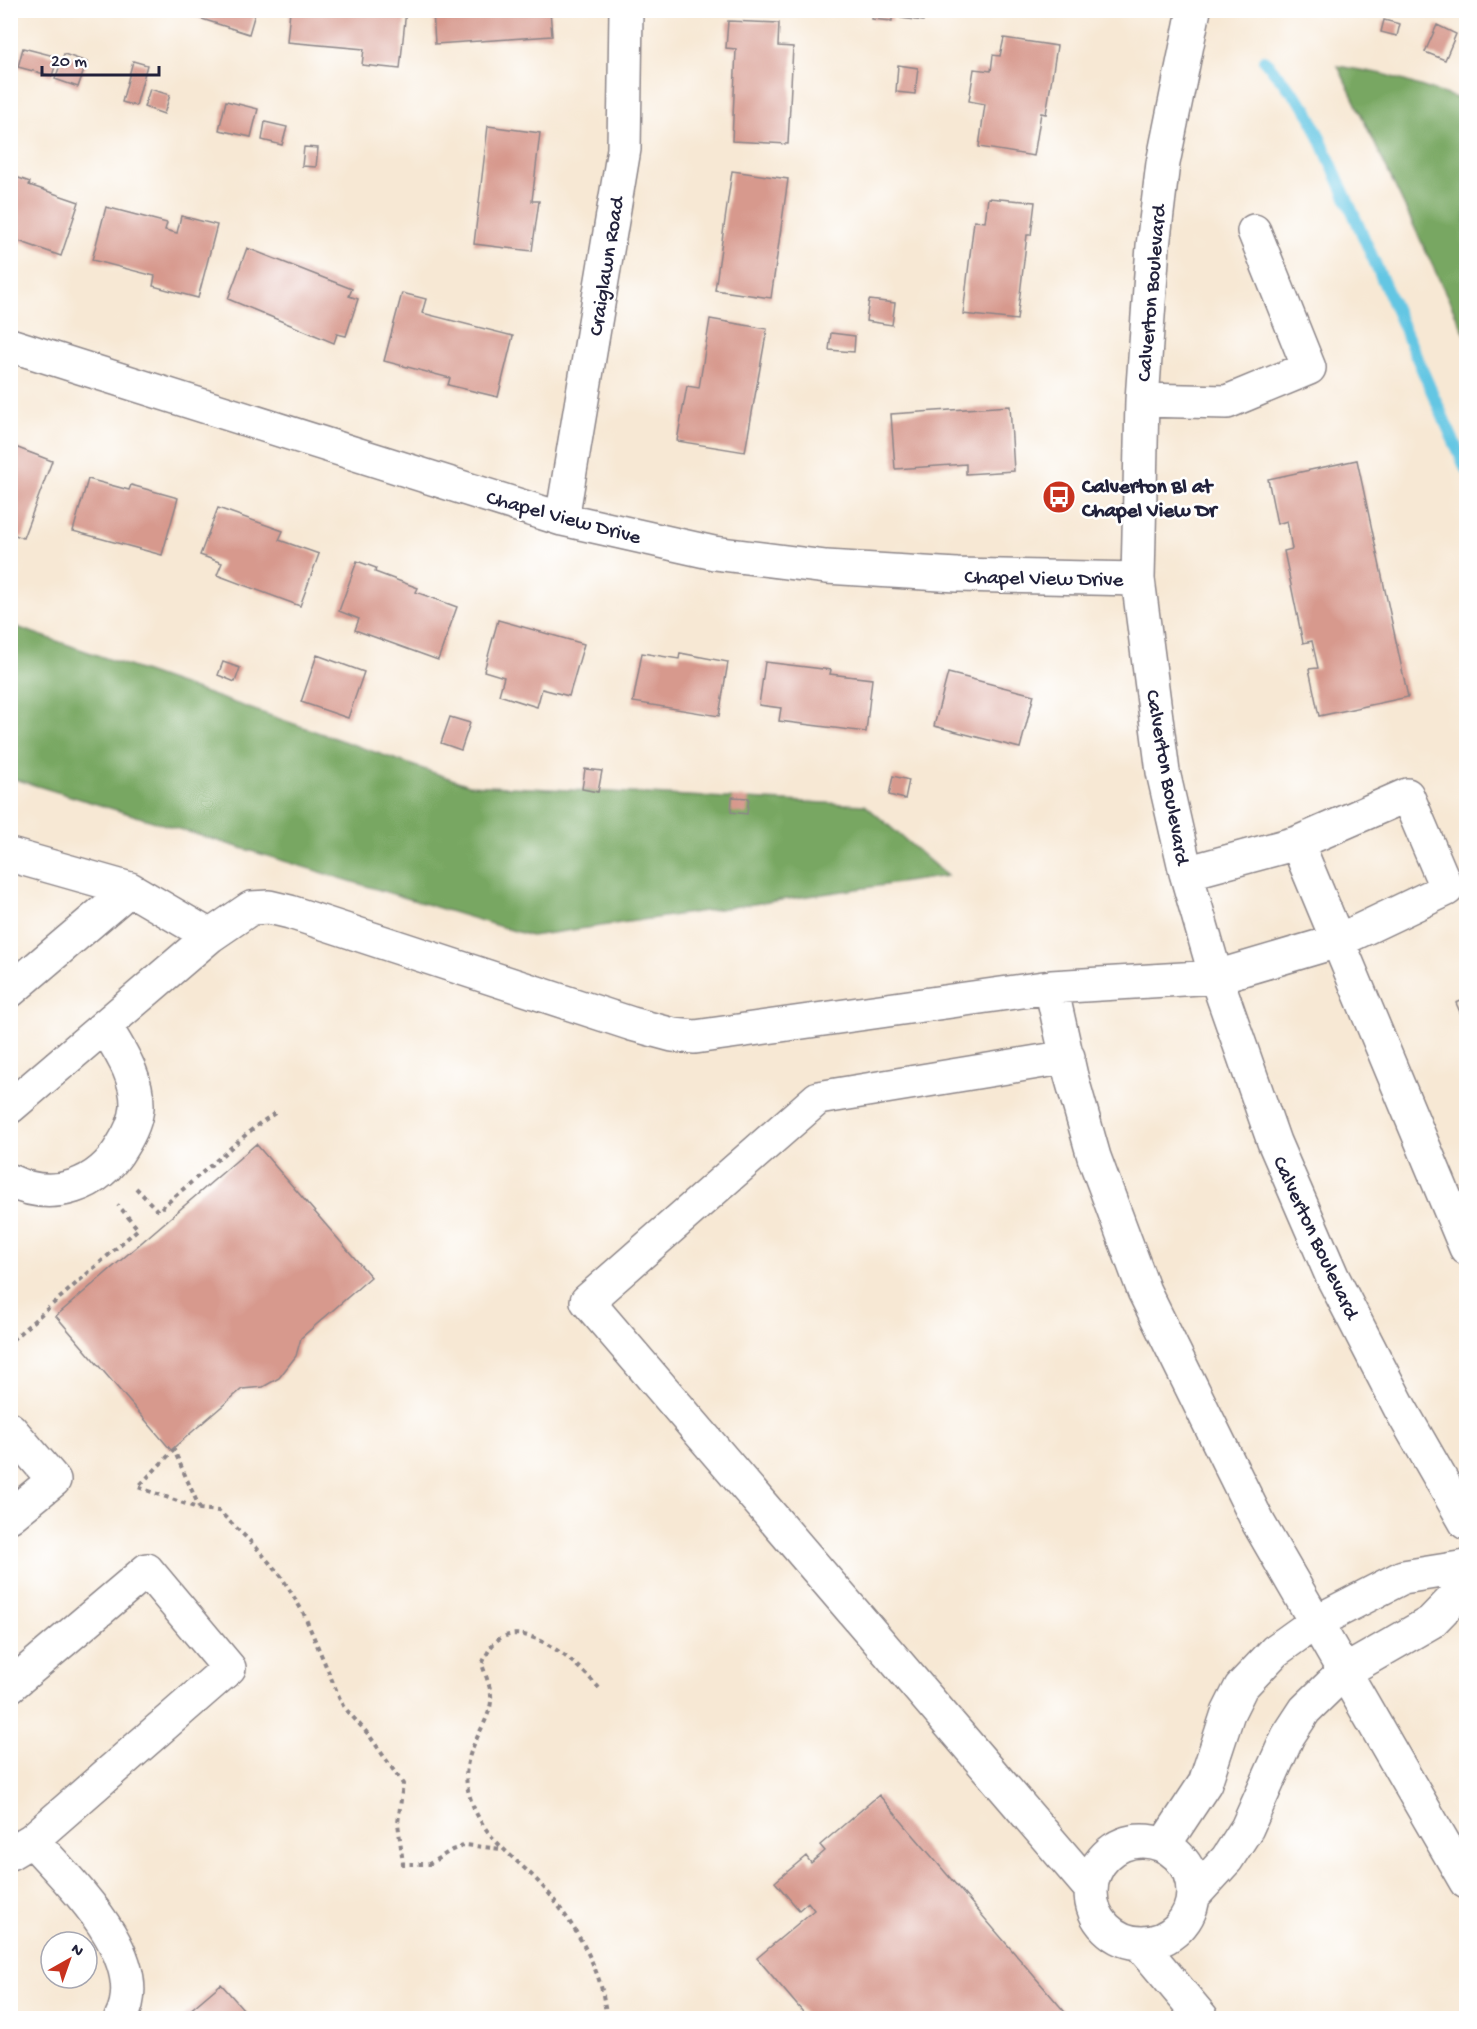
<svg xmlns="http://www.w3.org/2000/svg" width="1477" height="2029" font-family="'Gochi Hand',sans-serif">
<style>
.forest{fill:#78a762;stroke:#4d644e;stroke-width:1.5}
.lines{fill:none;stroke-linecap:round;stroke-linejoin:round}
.stream{stroke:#64c6e3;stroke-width:12}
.building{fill:#d7998d}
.minor-casing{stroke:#8c8588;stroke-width:36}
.path{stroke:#8c8588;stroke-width:4;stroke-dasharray:4.5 4.5;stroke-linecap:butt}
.minor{stroke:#fff;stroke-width:33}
.labels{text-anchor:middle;stroke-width:5;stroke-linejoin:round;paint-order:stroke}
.street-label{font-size:21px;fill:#22223b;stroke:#fff}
.poi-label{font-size:21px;font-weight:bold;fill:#22223b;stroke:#fff;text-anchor:start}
</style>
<rect width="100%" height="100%" fill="#fff"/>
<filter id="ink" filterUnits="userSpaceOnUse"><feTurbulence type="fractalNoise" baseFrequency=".0167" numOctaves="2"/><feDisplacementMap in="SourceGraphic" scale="12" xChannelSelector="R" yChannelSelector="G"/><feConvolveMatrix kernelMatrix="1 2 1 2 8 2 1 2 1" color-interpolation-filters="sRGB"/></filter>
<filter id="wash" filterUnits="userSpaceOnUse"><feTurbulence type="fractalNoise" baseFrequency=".008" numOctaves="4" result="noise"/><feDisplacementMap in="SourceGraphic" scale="24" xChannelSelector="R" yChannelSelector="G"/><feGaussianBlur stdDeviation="1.35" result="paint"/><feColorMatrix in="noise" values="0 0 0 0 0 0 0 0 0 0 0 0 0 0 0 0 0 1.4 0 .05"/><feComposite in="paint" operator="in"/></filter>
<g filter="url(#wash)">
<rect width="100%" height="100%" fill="#f7e8d4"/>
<!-- forest -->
<path class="forest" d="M1338,66L1383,74L1466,101V336Z
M11,625L469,785L865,805L947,876L531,936L11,778Z"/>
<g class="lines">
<!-- stream -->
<path class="stream" d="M1264,60L1307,109L1466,469"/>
</g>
<g id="blocks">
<!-- building -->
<path class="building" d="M174,10H256L249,34Z
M290,10H406L400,69L362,65L364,49L287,42Z
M433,10H550L552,36L435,44Z
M873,10H892V21L872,19Z
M902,10H924L923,21L901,18Z
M1384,20L1400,24L1397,36L1381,32Z
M728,21L779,23L778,46L793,47L788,144L732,141L736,49L726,48Z
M1437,25L1456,34L1445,60L1425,52Z
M1004,38L1057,46L1046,114L1041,113L1034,156L979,147L985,104L969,101L974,69L991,71L993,55L1000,56Z
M23,48L58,57L52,76L18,67Z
M64,54L87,62L78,87L55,79Z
M133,61L147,65L136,106L122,102Z
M898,65L918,68L915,94L896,92Z
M150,89L170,95L164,114L144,107Z
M226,101L258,109L251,137L219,130Z
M265,122L287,127L282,145L262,140Z
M488,126L540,133L532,201H539L532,251L474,244Z
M304,147L318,148L316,167L302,166Z
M732,171L788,179L771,298L715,290Z
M10,175L30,182L29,185L79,202L61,256L13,239L15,234L10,233Z
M988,198L1035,202L1031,235H1027L1017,320L963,314L974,221L985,222Z
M106,207L167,223L165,230L177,233L181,216L217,225L198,298L153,286L155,276L92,260Z
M247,248L352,289L349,296L358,299L346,336L337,334L334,343L228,299Z
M402,293L426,299L422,313L513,336L498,397L448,385L450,378L384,361Z
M869,300L895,303L892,325L866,321Z
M710,319L767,329L745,452L677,441L687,386L699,388Z
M831,333L855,336L854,352L829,350Z
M1010,406L1014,471L966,474V464L895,469L891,414Z
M10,445L52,461L23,538L10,533Z
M1357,460L1408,697L1319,716L1309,669L1318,668L1312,641L1303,643L1284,551L1292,549L1287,521L1277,524L1268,479Z
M88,479L129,490L131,485L178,498L162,555L73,531Z
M218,508L283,531L279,540L319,554L300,606L217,575L222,563L200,555Z
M357,561L376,568L375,572L418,588L416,592L457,607L438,660L355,630L359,619L339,611Z
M498,620L584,644L569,696L542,689L537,707L499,695L504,677L484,671Z
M642,653L679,659L680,653L728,662L719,716L633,702Z
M317,655L364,672L348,718L301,702Z
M223,662L240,668L235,682L218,675Z
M765,662L831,670L830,674L872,679L866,732L779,721L781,708L759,705Z
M948,673L1034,695L1020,748L934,726Z
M450,717L470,723L461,750L441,743Z
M585,769L602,771L598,792L582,789Z
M893,776L909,780L905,799L889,795Z
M732,797L749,798L747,814L731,812Z
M1466,999V1026L1456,1003Z
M256,1144L371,1277L301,1338L296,1356L279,1378L263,1387L242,1389L171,1450L56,1316Z
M879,1795L1070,2018H808L757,1958L814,1910L808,1902L799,1910L775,1882L806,1856L811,1863L825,1851L820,1845Z
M221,1984L251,2018H181Z"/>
</g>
</g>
<g filter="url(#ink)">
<use href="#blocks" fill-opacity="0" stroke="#8c8588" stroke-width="1.5"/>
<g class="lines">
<defs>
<path id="minor" d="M1194,10L1163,163L1153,246L1142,400L1138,579L1163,772L1186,873L1216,977L1274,1142L1332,1276L1400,1408L1466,1523
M10,345L562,519L714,553L826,567L957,575L1138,579
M1142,400L1227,402L1309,368L1254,231
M562,519L624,149L626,10
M10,855L130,889L210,936
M1186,873L1297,843L1466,1248
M1051,987L1071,1076L1094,1157L1144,1291L1259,1524L1466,1882
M10,991L130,889
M1068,1057L818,1098L587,1301L1091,1889
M10,1107L210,936L251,908L269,907L290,912L632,1024L673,1035L695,1037L1051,987L1216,977L1338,941L1447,889L1407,795L1297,843
M10,1181C53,1202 99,1186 122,1146C129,1135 136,1121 137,1107C138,1077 120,1051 105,1026
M10,1429L54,1480L10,1516
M10,1686L147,1570L229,1668L32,1840L10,1853
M32,1840C69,1882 152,1958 121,2018
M1091 1892a51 51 0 1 1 102 0a51 51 0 1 1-102 0Z
M1164,1845L1205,1783L1228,1713L1241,1687L1275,1651L1314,1623L1403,1577L1466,1567
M1194,1895L1227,1859L1247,1828L1288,1736L1305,1710L1344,1672L1431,1622L1466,1586
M1139,1943L1202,2018"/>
</defs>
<!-- minor casing -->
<use href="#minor" class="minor-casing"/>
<!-- path -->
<path class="path" d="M136,1188L158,1211L256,1126L275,1113
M12,1340L138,1229L118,1205
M200,1509L174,1450L138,1487L200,1509L219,1511L255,1546L281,1576L303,1612L343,1706L369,1735L403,1784L398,1823L403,1864H429L452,1850L466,1845L501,1849
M599,1688C580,1666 531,1621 501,1638C491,1643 487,1654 482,1664C485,1674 490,1685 491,1695C494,1722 458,1751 468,1790C481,1843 520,1857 551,1896C571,1922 590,1951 600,1983C604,1995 604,2007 608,2018"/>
<!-- minor -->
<use href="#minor" class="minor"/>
</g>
</g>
<!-- icons -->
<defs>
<symbol id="bus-disc" viewBox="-11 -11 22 22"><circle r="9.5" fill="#c8321e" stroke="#fff"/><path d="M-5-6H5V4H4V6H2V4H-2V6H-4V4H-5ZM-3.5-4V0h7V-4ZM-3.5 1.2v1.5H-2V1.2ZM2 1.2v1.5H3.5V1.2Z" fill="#fff"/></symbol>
</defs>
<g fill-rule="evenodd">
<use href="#bus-disc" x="1040" y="478" width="38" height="38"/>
</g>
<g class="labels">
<!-- street labels -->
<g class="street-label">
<text transform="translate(605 266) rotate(-81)" y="7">Craiglawn Road</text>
<text transform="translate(1150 293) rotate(-85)" y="7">Calverton Boulevard</text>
<text transform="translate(564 516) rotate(15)" y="7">Chapel View Drive</text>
<text transform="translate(1044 577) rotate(1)" y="7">Chapel View Drive</text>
<text transform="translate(1169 777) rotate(80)" y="7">Calverton Boulevard</text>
<text transform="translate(1317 1237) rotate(65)" y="7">Calverton Boulevard</text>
</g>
<!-- poi labels -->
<g class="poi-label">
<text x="1082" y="492">Calverton Bl at<tspan x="1082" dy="24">Chapel View Dr</tspan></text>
</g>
</g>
<!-- margin -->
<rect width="1477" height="2029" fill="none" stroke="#fff" stroke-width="36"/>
<!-- north arrow -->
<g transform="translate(69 1960) rotate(40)"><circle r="28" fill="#ffffff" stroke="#a7a7b1" stroke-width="1.5"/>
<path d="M0-4.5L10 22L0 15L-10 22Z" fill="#c8321e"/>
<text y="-9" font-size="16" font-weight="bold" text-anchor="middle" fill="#22223b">N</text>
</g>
<!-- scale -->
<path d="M42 66v9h117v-9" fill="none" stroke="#22223b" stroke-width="3"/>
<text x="51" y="66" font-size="18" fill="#22223b" stroke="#ffffff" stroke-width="4.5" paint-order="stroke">20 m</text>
</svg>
